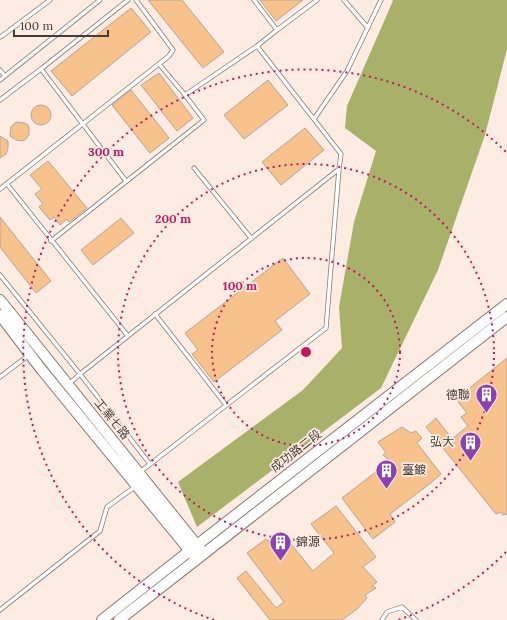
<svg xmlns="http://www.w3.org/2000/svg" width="507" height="620" font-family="Lora,'Noto Sans TC',serif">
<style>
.forest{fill:#a8b06a}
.building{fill:#f7c28b;stroke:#b2a599}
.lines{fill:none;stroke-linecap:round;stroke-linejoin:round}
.lane-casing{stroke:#86766e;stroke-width:5}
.secondary-casing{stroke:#86766e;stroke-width:12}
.lane{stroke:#fff;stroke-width:3.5}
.secondary{stroke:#fff;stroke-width:10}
.ring{fill:none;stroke:#c2185b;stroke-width:2;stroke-dasharray:2 4}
.labels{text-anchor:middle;stroke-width:3.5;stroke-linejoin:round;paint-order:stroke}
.poi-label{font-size:12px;fill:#423b38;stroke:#feece3;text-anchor:end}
.street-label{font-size:12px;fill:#423b38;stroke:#feece3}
.centre{fill:#c2185b;stroke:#feece3;stroke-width:2}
.ring-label{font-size:12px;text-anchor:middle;font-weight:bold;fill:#c2185b;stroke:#feece3;stroke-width:3.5;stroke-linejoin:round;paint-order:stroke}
</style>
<rect width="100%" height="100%" fill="#feece3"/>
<!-- forest -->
<path class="forest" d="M393,0H507V49L485,135L438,270L381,388L197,527L178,482L303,390L342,348L339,307L354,222L376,151L345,128L347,106L392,3Z"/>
<!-- building -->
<path class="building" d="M148,0H182L224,52L203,68Z
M260,0H303L276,21Z
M131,8L151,32L72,96L51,71Z
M159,73L193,118L177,131L141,85Z
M268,80L288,105L244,139L224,115Z
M131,90L169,138L150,153L112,105Z
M31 115a10 10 0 1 1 20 0a10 10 0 1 1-20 0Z
M18,122L24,123L28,125L29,129V135L25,140L22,141L16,140L10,136L11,127L15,123Z
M305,128L324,150L281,185L262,162Z
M0,136L8,141V148L6,154L0,158Z
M48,161L87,208L69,222L67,219L60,225L54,217L50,220L39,207L43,204L35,194L42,189L30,175Z
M0,217L51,281L36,293L0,247Z
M121,218L134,233L93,265L81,250Z
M283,258L310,294L275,321L282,330L214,382L192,354L198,350L185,333Z
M507,358V514L503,515L501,512L496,514L426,427L436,418L452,439L468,426L461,417L467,413L456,399Z
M402,427L411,433L416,431L422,438L417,443L441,474L432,482L390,514L395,522L373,539L342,498L390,461L383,455L386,453L378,442Z
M336,506L376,557L363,567L377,582L372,586L376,588L365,595L367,598L357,609L342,620H270L237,578L246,571L276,608L284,602L247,553L266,539L269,541L282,533L313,571L334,553L311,524Z"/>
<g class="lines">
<defs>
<path id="lane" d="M254,0L277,30L317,0
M344,0L368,28
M0,37L2,36L50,0
M257,46L277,30
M0,70L5,76
M0,80L100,0
M0,100L41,69
M314,119L347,71L381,0
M194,168L251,238
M126,181L41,69L128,0
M7,184L128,336
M0,189L169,56L173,50L165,39L136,0
M51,241L204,120L185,95
M0,275L80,374L150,464
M155,314L226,405
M0,377L29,355
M69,384L80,374L339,169L341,154L257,46L185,95L159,64
M140,472L326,328L339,169
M0,610L100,531L107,507L136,486
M382,620L387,612L402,607L416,620"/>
<path id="secondary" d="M0,300L200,549
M0,315L41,369L190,551L193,555
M102,620L197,545L507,304
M119,620L507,317"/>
</defs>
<!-- lane casing -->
<use href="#lane" class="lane-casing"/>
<!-- secondary casing -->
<use href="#secondary" class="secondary-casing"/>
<!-- lane -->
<use href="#lane" class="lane"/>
<!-- secondary -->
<use href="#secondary" class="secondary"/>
</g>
<!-- distance rings -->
<g class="ring">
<circle cx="306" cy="352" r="94"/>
<circle cx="306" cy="352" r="188"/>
<path d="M506 552A283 283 0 0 1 398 620M214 620A283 283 0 1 1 506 152"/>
</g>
<!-- icons -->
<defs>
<symbol id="building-pin" viewBox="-11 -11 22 30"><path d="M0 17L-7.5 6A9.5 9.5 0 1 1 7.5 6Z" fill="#8941b3" stroke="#feece3"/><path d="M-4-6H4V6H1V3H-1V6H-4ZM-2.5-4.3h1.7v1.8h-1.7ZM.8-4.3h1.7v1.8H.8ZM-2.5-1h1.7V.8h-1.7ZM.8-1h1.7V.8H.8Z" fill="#fff"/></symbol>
</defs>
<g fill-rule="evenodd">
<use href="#building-pin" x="474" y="382" width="25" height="34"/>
<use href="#building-pin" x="458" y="430" width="25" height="34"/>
<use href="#building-pin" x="374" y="458" width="25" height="34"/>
<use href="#building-pin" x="268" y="530" width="25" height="34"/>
</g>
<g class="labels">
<!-- poi labels -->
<g class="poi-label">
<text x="470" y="399">德聯</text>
<text x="454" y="446">弘大</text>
<text x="402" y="474" text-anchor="start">臺鍍</text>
<text x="296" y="546" text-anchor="start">錦源</text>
</g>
<!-- street labels -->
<g class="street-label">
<text transform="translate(112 419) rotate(51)" y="4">工業七路</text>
<text transform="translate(296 451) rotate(-38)" y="4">成功路二段</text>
</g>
</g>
<circle cx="306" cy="352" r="6" class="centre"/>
<g class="ring-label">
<text x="106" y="156">300 m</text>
<text x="173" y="223">200 m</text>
<text x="240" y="290">100 m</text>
</g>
<!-- scale -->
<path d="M14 30v6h94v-6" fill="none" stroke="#423b38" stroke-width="2"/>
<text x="20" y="30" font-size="12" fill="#423b38" stroke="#feece3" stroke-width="3" paint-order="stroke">100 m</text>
</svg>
